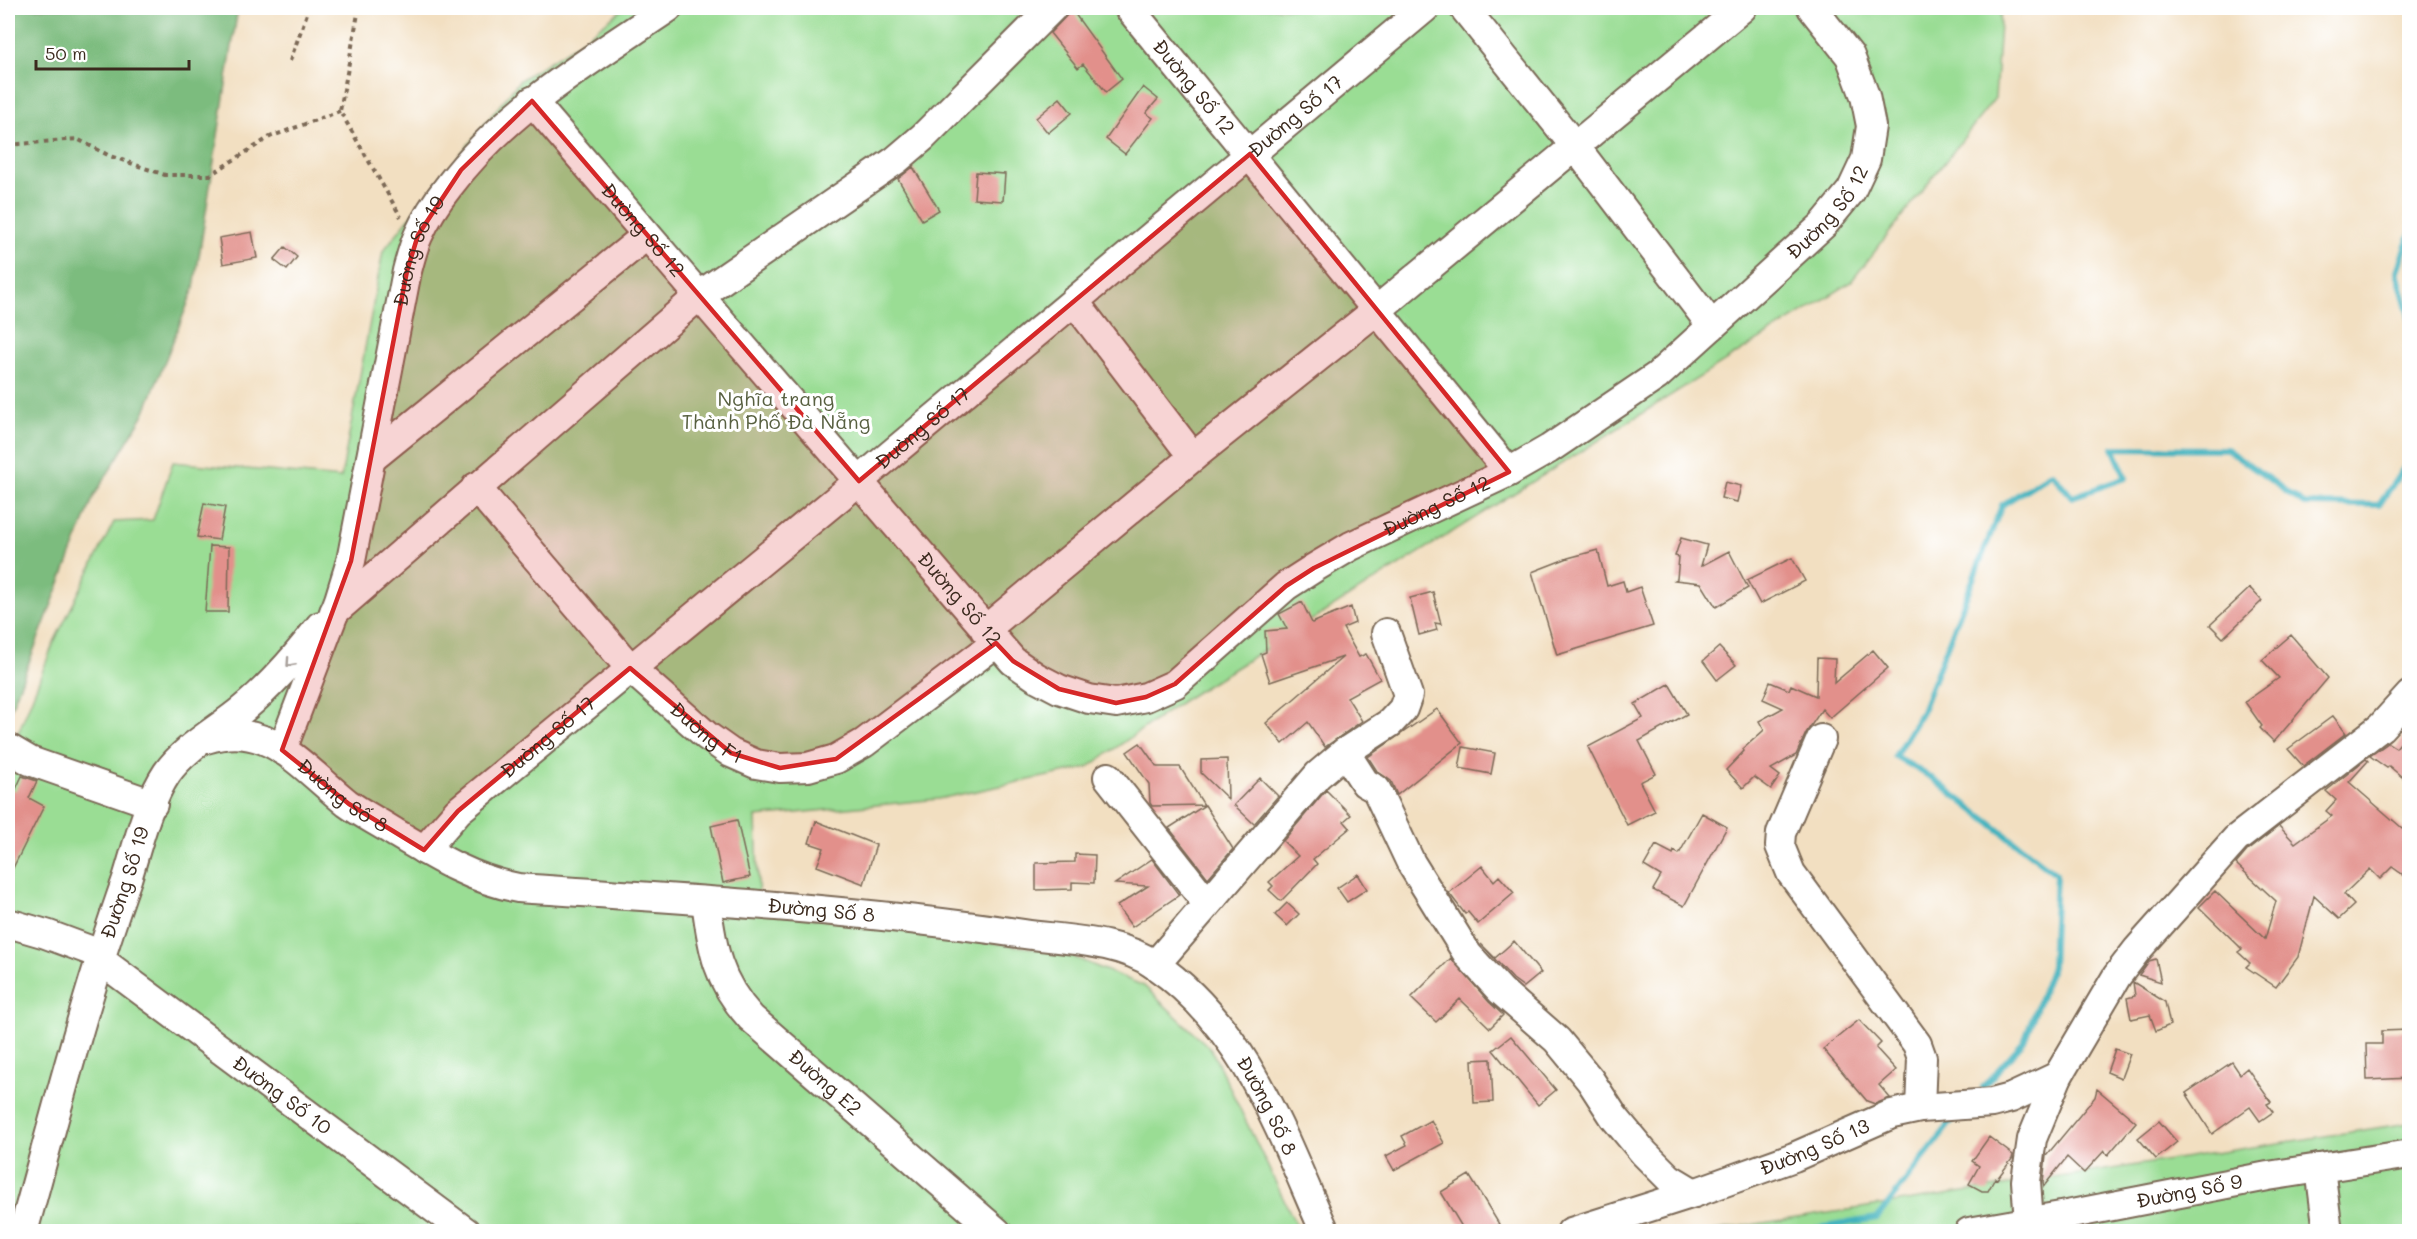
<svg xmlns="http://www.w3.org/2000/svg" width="2417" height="1239" font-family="Mali,sans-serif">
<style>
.green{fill:#9add94;stroke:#6a8459;stroke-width:1.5}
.forest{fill:#7bbc7e;stroke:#5b734e;stroke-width:1.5}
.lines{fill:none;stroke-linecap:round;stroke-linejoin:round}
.stream{stroke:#43b2be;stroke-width:6}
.building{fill:#e2908b}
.minor-casing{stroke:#7b6957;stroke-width:32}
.path{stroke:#7b6957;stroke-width:4;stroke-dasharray:4.5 4.5;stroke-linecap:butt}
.minor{stroke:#fff;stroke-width:28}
.oneway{stroke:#a79f9a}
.marked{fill:#d62828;fill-opacity:0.2;stroke:#d62828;stroke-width:4.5;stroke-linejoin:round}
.labels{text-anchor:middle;stroke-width:6;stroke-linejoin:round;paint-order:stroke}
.street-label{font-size:20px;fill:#3b2a1e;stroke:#fff}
.park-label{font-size:20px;fill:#586041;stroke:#fff}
</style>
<rect width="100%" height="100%" fill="#fff"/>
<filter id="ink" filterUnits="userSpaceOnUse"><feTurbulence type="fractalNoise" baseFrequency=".0167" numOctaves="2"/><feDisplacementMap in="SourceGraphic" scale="12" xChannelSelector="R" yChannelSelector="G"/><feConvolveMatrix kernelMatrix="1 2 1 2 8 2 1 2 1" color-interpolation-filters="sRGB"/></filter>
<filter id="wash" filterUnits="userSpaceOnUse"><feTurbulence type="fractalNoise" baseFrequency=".008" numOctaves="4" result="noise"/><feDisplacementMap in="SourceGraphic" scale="24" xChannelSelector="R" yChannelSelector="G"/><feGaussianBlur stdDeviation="1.35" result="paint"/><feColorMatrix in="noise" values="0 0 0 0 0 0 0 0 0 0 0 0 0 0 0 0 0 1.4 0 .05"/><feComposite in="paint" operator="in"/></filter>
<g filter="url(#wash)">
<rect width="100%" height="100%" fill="#f2dfc1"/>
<!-- green -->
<path class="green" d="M624,8H2001L1995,98L1850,283L1184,700L1087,768L938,799L756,817L759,911L1061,952L1144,986L1211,1049L1299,1231H8V759L54,642L114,522L153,520L173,462L341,478L383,251L520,80L577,44Z
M2409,1123V1231H1712Z"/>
<!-- forest -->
<path class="forest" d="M8,8H238L194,288L144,414L94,496L8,716Z"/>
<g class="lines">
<!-- stream -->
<path class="stream" d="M2410,234L2397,271L2410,320
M1983,1087L2024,1041L2052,967L2056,874L1932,778L1895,756L1921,713L2002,505L2052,473L2072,497L2126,478L2113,448L2227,449L2304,504L2379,505L2410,459
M1797,1232L1877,1218L1951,1122"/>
</g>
<g id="blocks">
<!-- building -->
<path class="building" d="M1072,10L1122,79L1106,92L1083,64L1078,68L1050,33Z
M1143,87L1158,99L1146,113L1153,118L1125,154L1106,139Z
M1060,98L1072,113L1048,133L1036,118Z
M913,167L939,210L922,220L898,179Z
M976,172L1005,174L1003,201L974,199Z
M252,232L257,258L223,264L219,238Z
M285,247L297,257L287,270L274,260Z
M1725,482L1741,486L1737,502L1721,498Z
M204,503L225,507L219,540L197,537Z
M1681,538L1707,545L1701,566L1729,551L1748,588L1716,607L1701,583L1675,580L1677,579L1679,557L1675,556Z
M210,546L229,547L228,612H205Z
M1598,550L1607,586L1623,581L1626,592L1640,587L1653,626L1557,655L1532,572L1568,558Z
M1792,558L1805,581L1760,604L1747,580Z
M2250,588L2262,601L2223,638L2210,625Z
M1433,592L1441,624L1435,623L1437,630L1419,635L1410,598Z
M1302,602L1312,623L1351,607L1355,623L1343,628L1359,657L1366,654L1380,679L1347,697L1362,721L1325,747L1308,722L1283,744L1266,723L1343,657L1270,682L1261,654L1266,652L1265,631L1287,629L1279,614Z
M2291,635L2328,678L2274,742L2260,728L2262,726L2245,702L2279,678L2262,660Z
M1719,647L1736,665L1717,680L1703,661Z
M1873,650L1888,668L1830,718L1822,709L1806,733L1796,755L1771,769L1780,776L1771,789L1754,777L1743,788L1726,770L1744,751L1743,749L1764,730L1759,721L1783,708L1763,699L1770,682L1789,690L1791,685L1816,696L1817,658L1835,659L1834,683Z
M1669,684L1687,714L1639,741L1656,774L1640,782L1655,811L1627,825L1588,747L1643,718L1635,704Z
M1437,709L1462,743L1397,795L1391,781L1377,771L1368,757Z
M2333,716L2346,733L2303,766L2288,749Z
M2409,732V783L2389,766L2387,768L2370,756L2388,743L2396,748Z
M1140,743L1157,767H1180L1204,805L1152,806L1150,803L1149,784L1127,752Z
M1463,747L1495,753L1491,774L1459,768Z
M1227,759L1228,799L1201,773V760Z
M2366,759L2368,761L2349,782L2409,834V879L2392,867L2380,879L2370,869L2344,894L2354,905L2339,919L2314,896L2298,957L2276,987L2246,967L2250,963L2238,952L2242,949L2199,907L2215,891L2265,939L2276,901L2236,864L2247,851L2279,826L2295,843L2332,816L2326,811L2336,800L2326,791Z
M22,776L37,781L29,798L44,806L8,878V788L15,791Z
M1260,778L1278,796L1254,824L1234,805Z
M1326,790L1351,815L1344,821L1350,828L1313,859L1317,864L1281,901L1269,890L1273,886L1269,882L1298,856L1283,841Z
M1205,805L1233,849L1208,878L1169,828Z
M1702,813L1727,827L1684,906L1653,890L1661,876L1644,866L1656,845L1673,854L1674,851L1679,854Z
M737,820L750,877L723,883L711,826Z
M816,821L876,845L864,884L817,866L824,848L809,843Z
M1075,854L1095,855L1094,883L1072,882V889L1036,890V863L1075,862Z
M1152,859L1179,895L1132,927L1117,906L1148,886L1115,884Z
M1482,866L1494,881L1499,876L1514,893L1478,924L1468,912L1465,914L1449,893Z
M1358,874L1367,889L1347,902L1337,888Z
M1287,903L1299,914L1287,926L1275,915Z
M1514,941L1541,973L1524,987L1513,979L1481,944L1495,958Z
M1451,958L1489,1002L1503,1015L1490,1028L1460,999L1436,1022L1411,998Z
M2156,959L2161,982L2139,975L2149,961Z
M2133,982L2165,1002L2170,1025L2156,1031L2150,1015L2131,1019L2127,998L2135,996Z
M1859,1020L1881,1043L1876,1048L1896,1070L1879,1085L1890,1098L1875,1104L1867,1101L1823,1049Z
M2409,1030V1078L2367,1080L2366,1044H2382V1031Z
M1511,1036L1556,1090L1538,1105L1493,1050Z
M2115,1049L2130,1054L2121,1078L2107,1072Z
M1491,1059L1493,1102L1474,1103L1472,1060Z
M2232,1062L2240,1074L2247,1068L2271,1102L2267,1104L2273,1112L2260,1121L2250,1107L2212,1134L2186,1093Z
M2097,1089L2136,1122L2108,1155L2104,1151L2084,1173L2067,1157L2044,1186L2043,1182L2046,1156L2095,1097Z
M1431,1120L1444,1143L1394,1170L1386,1156L1407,1145L1402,1136Z
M2159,1121L2177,1142L2156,1159L2138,1138Z
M1989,1137L2013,1155L2012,1159L1997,1179L1995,1178L1988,1191H1982L1969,1184L1979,1166L1972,1161Z
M1469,1175L1499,1224L1486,1232H1465L1441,1192Z"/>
</g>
</g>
<g filter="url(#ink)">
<use href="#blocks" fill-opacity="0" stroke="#7b6957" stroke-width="1.5"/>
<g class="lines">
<defs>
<g id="minor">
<path id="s1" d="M1129,8L1509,472"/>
<path d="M1464,8L1574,145L1712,326"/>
<path id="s2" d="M532,101L1013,661L1036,677L1059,689L1089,699L1116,703L1146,697L1175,684L1286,586L1314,568L1351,546L1509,472L1549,449L1657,376L1823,225L1851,191L1866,159L1871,126L1865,96L1850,56L1812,8"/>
<path d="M1074,301L1193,457"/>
<path d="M371,459L647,235"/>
<path id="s3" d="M476,487L630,668L707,736L731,753L756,764L780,768L808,767L836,759L864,743L996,643"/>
<path d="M334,612L700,295L896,160L923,137L1052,8"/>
<path d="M985,630L1193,457L1377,310L1742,8"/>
<path id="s4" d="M206,739C226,733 244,732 264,740C291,750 323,784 347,803C362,814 379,822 394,832C434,856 471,879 518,888C687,899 857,909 1024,934C1066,940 1119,940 1155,965C1246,1027 1282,1136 1325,1232"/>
<path d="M1821,739L1781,833L1780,846L1791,873L1917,1044L1922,1058L1920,1108"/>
<path d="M8,748L30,761L153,804"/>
<path id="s5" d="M282,750L339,600L351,561L407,271C410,260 413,247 418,236C426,218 437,201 449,186C507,109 590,61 668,8"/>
<path d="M1345,752L1365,783L1376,789L1411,863L1468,955L1501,991L1557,1040L1590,1080L1614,1117L1644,1153L1669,1178L1694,1193"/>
<path d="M1108,777L1207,903"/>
<path id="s6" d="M424,850L458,811L859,481L1425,8"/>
<path id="s7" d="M706,901C712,948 717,981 751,1018L997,1232"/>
<path d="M8,923L46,934L100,954"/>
<path id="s8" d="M99,959L466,1232"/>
<path d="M1155,965L1318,775L1345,752L1390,723L1403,709L1408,695L1386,633"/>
<path d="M2320,1168L2328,1232"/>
<path d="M2029,1222L2026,1181L2032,1139L2058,1076L2117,976L2137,950L2236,839L2381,727L2410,695"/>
<path id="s9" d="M23,1232C56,1113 86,994 127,879C138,844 147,803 167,773C185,747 218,730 243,709C272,685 297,656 320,626"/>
<path id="s10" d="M1571,1232L1694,1193L1794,1157L1892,1114L1920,1108L1992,1103L2011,1098L2058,1076"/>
<path id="s11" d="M1969,1232L2061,1216L2268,1176L2410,1154"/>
</g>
</defs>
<!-- minor casing -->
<use href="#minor" class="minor-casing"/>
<!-- path -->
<path class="path" d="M359,8L340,111L401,217
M290,61L309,8
M8,145L77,139L110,156L165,175H210L270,137L340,111"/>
<!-- minor -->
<use href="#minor" class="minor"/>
</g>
<!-- one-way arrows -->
<defs><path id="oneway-chevron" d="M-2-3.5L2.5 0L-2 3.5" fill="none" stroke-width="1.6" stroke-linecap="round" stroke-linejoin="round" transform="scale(1.5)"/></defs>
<use class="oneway" href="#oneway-chevron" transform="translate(290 663) rotate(132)"/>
</g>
<!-- marked area -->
<path class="marked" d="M532,101L859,481L1250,154L1509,472L1314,568L1286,586L1175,684L1146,697L1116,703L1059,689L1013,661L996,643L836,759L780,768L731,753L630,668L458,811L424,850L349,804L282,750L351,561L407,271L418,235L461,170Z"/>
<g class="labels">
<!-- street labels -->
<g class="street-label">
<text dy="7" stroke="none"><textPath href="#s1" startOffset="102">Đường Số 12</textPath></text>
<text dy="7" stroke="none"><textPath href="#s6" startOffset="1140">Đường Số 17</textPath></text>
<text dy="7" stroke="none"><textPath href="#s2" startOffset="1726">Đường Số 12</textPath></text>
<text dy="7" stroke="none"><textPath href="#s2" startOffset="170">Đường Số 12</textPath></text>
<text dy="7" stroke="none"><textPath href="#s5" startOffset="519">Đường Số 19</textPath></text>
<text dy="7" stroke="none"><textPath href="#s6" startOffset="654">Đường Số 17</textPath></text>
<text dy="7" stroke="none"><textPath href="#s2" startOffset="1232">Đường Số 12</textPath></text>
<text dy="7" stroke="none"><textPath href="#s2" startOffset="656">Đường Số 12</textPath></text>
<text dy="7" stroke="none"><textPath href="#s3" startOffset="338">Đường F1</textPath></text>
<text dy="7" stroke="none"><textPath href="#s6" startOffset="168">Đường Số 17</textPath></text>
<text dy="7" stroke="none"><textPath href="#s4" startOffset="156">Đường Số 8</textPath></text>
<text dy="7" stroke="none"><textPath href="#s9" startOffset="364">Đường Số 19</textPath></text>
<text dy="7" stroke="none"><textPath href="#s4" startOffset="660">Đường Số 8</textPath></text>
<text dy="7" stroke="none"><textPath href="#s7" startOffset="226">Đường E2</textPath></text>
<text dy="7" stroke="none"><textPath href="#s8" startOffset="228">Đường Số 10</textPath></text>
<text dy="7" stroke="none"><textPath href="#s4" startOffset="1182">Đường Số 8</textPath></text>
<text dy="7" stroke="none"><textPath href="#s10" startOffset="258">Đường Số 13</textPath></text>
<text dy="7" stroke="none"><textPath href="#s11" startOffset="224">Đường Số 9</textPath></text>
</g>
<!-- park labels -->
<g class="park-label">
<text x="776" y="406">Nghĩa trang<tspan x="776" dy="23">Thành Phố Đà Nẵng</tspan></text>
</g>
</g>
<!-- margin -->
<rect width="2417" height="1239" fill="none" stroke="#fff" stroke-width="30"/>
<!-- scale -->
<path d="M36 60v9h153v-9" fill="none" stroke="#3b2a1e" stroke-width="3"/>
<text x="45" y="60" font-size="18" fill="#3b2a1e" stroke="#ffffff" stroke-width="4.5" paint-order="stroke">50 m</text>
</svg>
